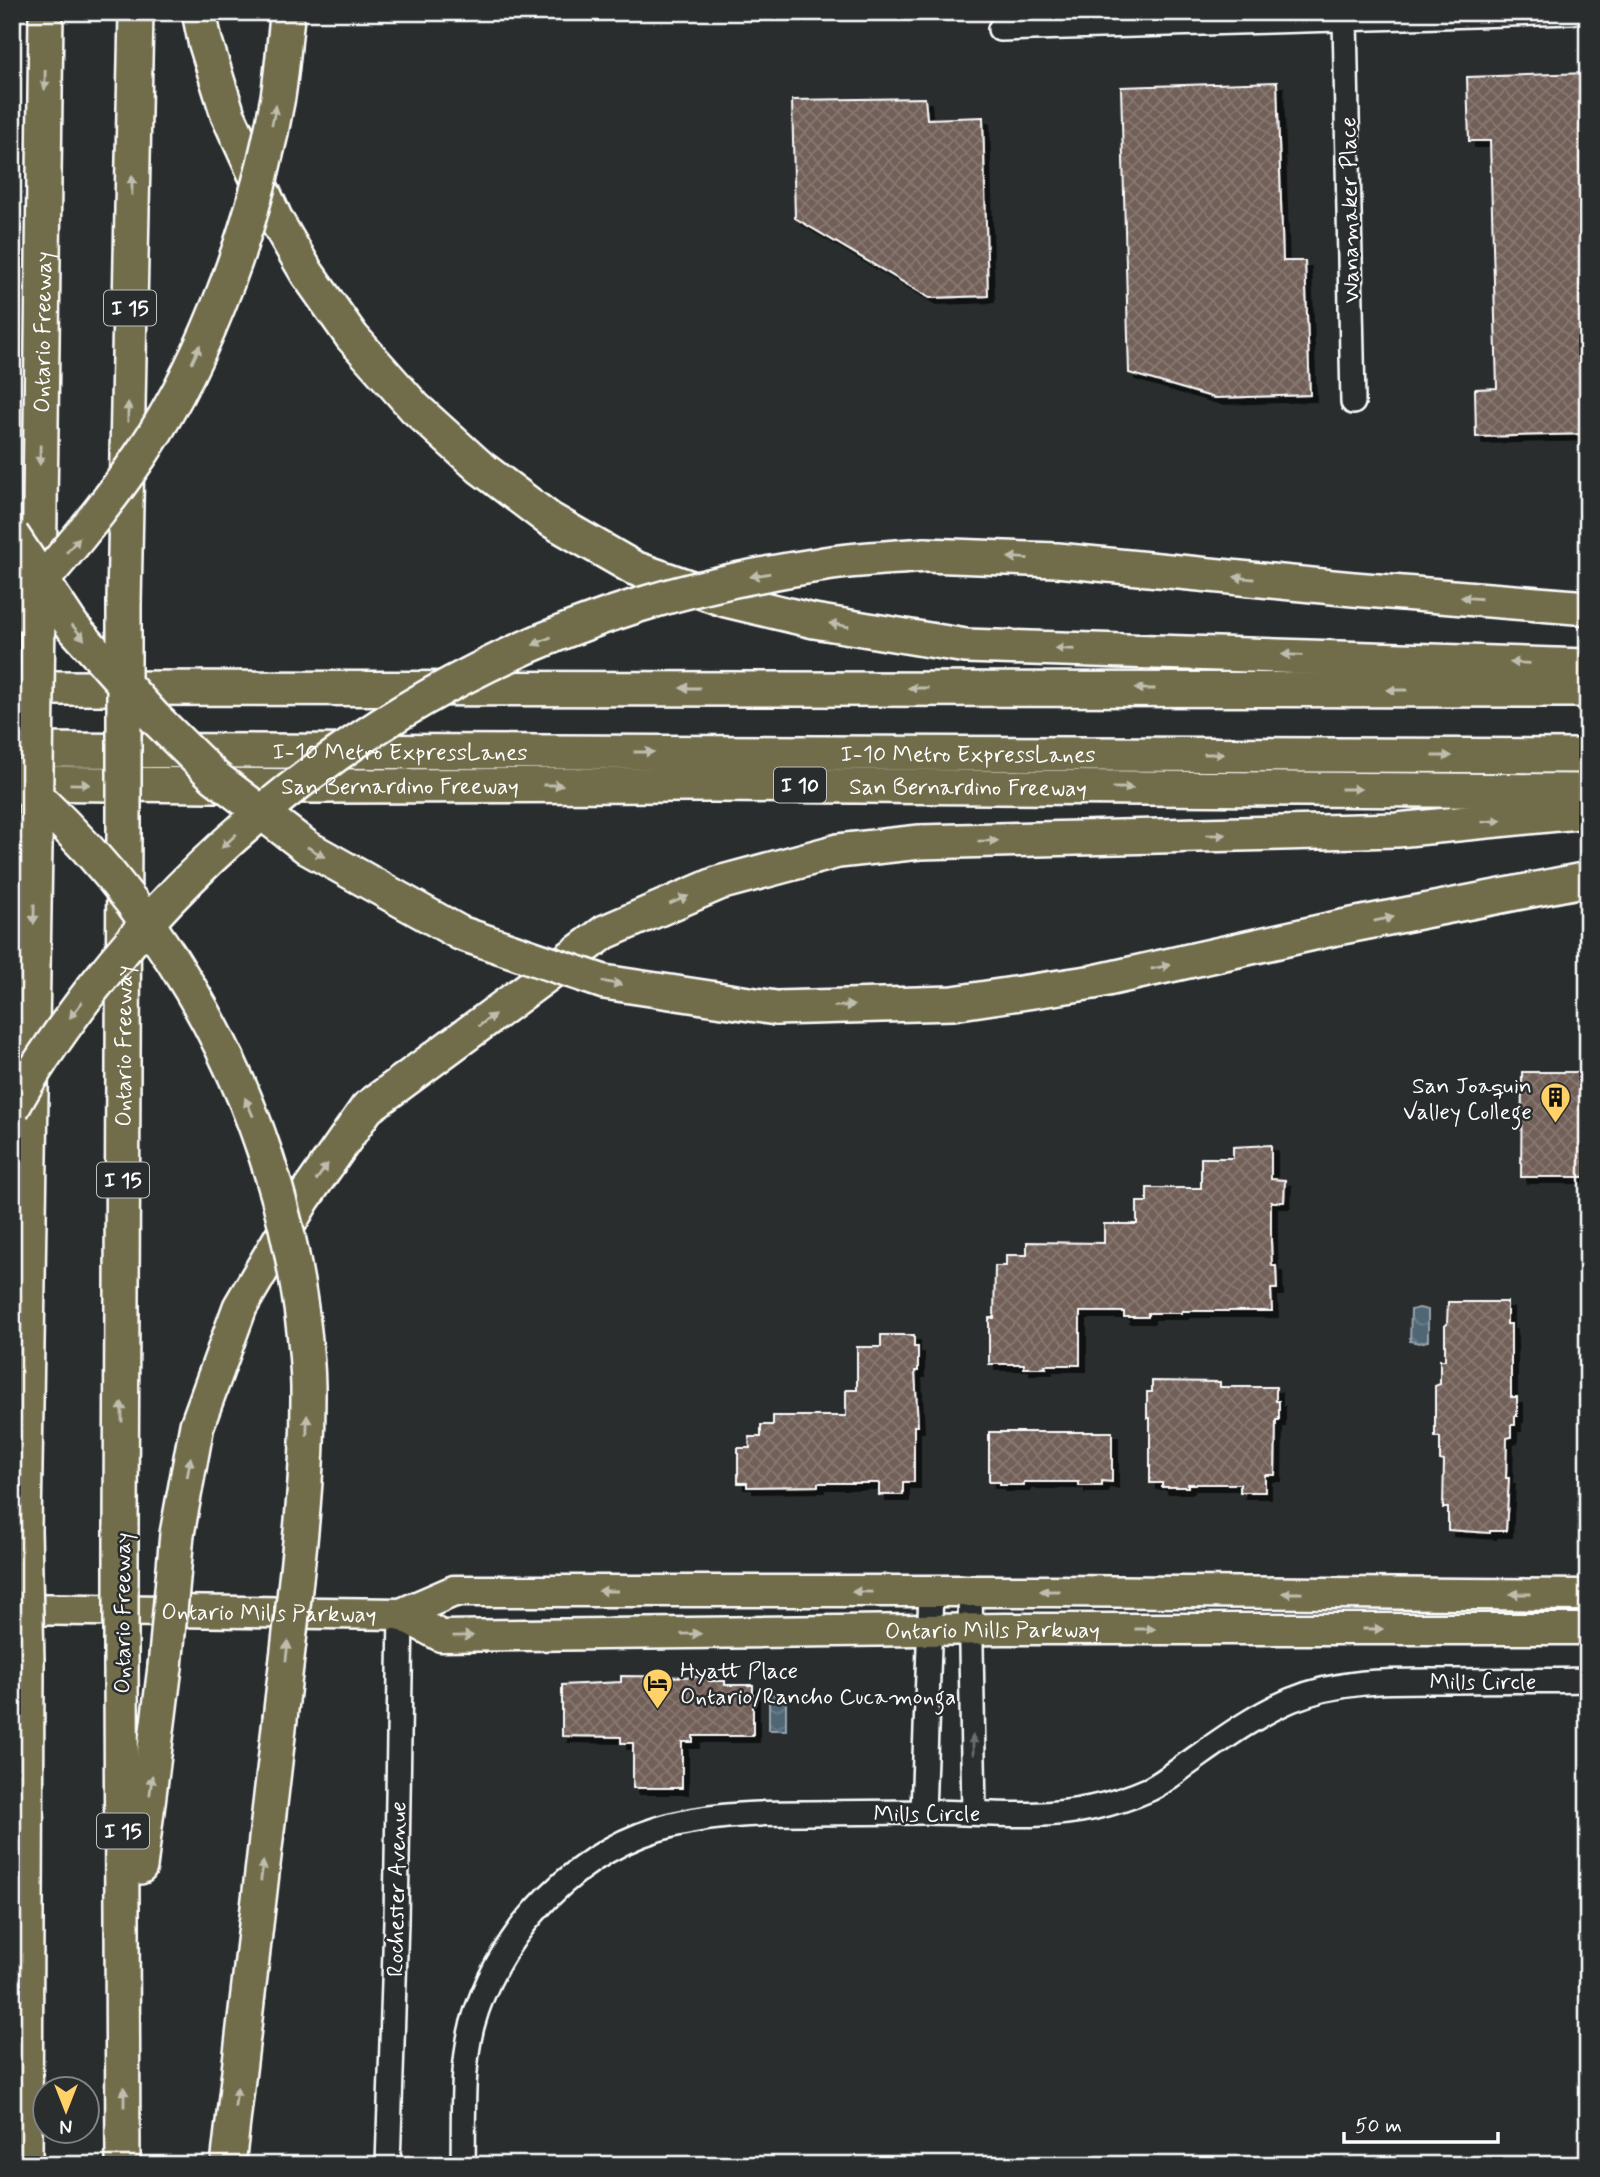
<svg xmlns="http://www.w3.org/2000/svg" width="1600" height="2177" font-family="Mynerve,sans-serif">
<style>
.water{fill:url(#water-waves);stroke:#96a3ac;stroke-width:2}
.building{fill:url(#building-cross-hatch);stroke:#fff;stroke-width:2;filter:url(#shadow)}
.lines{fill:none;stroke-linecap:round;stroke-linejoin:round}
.minor-casing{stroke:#fff;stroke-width:28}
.major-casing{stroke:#fff;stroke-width:35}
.highway-casing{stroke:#fff;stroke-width:38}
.minor{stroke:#2a2d2e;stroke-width:23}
.major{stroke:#716d4b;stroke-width:30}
.highway{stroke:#716d4b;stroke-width:33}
.highway-bridge-casing{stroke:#fff;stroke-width:38;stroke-linecap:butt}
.highway-bridge{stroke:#716d4b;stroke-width:33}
.oneway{fill:#bfbdae}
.oneway2{fill:#6a6c6d}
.labels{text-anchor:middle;stroke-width:5;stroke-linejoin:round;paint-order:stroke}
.shield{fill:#2a2d2e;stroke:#bfc0c0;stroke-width:2}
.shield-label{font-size:21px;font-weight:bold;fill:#fff}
.street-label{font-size:23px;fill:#fff;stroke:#2a2d2e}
.poi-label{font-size:23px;fill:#fff;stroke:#2a2d2e;text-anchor:end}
</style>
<defs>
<pattern id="water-waves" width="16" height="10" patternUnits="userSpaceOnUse" patternTransform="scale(1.75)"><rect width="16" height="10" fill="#506674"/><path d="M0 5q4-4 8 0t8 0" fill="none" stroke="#6a7d89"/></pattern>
<pattern id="building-cross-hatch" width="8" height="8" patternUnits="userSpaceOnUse" patternTransform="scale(1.75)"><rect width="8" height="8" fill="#726059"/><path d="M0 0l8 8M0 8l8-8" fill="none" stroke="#877872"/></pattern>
<filter id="shadow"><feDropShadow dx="6" dy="6" stdDeviation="0" flood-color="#0009"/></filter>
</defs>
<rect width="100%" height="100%" fill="#2a2d2e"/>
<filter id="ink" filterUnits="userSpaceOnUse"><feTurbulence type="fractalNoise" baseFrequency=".0143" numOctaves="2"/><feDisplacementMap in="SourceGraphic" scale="14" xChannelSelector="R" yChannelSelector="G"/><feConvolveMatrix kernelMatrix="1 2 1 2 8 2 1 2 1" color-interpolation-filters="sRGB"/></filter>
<g filter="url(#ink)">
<!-- water -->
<path class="water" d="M1419,1308L1428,1310V1341L1419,1343L1410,1341L1411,1310Z
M769,1694H786V1730H769Z"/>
<!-- building -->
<path class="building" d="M1588,73V434L1476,437L1475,389L1497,388L1490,141H1469L1467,77Z
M1277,82L1283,261H1305L1310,395L1215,398L1129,373L1121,87Z
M925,98L927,119L983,117L988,296L930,298L795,218L792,100Z
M1522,1072H1588V1177H1521Z
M1271,1145V1179L1285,1180L1284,1202H1271V1241L1272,1266H1276L1277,1289H1271L1272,1311H1182V1313H1148V1317H1124V1312H1080V1365H1045L1046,1368H1024V1364H989V1318H994L995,1266H1006V1255H1027V1242L1104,1243V1224H1137V1202H1147V1188H1201V1158H1233V1147Z
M1448,1302H1507V1324H1511V1397H1517V1416H1515V1425H1511V1437L1507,1438L1506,1478H1509L1506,1531H1490V1533L1448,1530V1508H1443L1444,1461L1440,1460V1437H1435V1386L1440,1384V1360H1445V1325L1447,1324Z
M881,1335H914V1347H918V1371H915L918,1426H914V1482H903V1495H879V1483H818V1486L747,1487V1483H738V1448H750L749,1437H761V1425H773V1416H846V1390H857V1347H881Z
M1152,1381L1220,1382V1387H1276V1401H1279V1420H1276L1275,1475H1265V1492H1240V1484H1188V1487H1162V1483H1150V1418H1147V1392H1152Z
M989,1432H1112V1482L1102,1481V1486H1079V1482H1024V1485H1000V1482H989Z
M621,1676L709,1677V1681H725V1685H753V1736H693V1742H682V1788H633V1743H621V1737L562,1736V1685L621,1682Z"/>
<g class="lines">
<defs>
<path id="minor" d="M1345,19L1353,402
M1000,29L1572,12
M970,1592L974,1813
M923,1812L931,1592
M388,2165L396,1921L401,1614
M463,2165C464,2120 461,2070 472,2026C483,1985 507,1942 535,1911C613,1823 694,1813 805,1813C845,1813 884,1812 924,1812C979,1812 1036,1820 1091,1808C1110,1804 1132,1797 1150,1789C1164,1782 1177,1771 1190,1762C1223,1739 1254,1716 1291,1700C1342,1679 1394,1681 1449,1681C1495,1680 1541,1681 1588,1680"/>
<g id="major">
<path id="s1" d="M12,1609L401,1614L454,1591H1051L1588,1595"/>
<path id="s2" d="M401,1614L441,1636L1003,1629H1588"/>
</g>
<g id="highway">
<path d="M199,12L205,41L228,115L276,220L307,273L352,337L415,408L480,467L549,519L634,568L726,600L814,621L966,646L1588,666"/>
<path d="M925,555L1057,560L1353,589L1588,608"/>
<path id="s3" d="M39,591L46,12"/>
<path d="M124,603L136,12"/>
<path d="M12,688L1588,690"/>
<path id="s4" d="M12,750L1588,756"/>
<path id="s5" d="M12,783L314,786L713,785L1588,791"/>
<path d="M776,1008L953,1003L1094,982L1337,928L1588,879"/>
<path d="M24,1529L35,846"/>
<path id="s6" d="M121,1529L124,830"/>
<path d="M177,1534L197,1425L240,1307L304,1198L367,1108L605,932L719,883L838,851L920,842L1397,830L1588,811"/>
<path d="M121,1665L123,2165"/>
<path d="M140,1867L165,1667"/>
<path d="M25,2165L27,1662"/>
<path d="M228,2165L280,1719"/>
</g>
</defs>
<!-- minor casing -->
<use href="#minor" class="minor-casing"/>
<!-- major casing -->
<use href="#major" class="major-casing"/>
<!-- highway casing -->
<use href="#highway" class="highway-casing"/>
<!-- minor -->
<use href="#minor" class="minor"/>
<!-- major -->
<use href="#major" class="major"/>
<!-- highway -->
<use href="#highway" class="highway"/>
<defs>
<path id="highway-bridge" d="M12,535L73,627L154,717L215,777L308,848L460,933L604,982L776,1008
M124,603V830
M12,615C59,562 102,512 142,453C210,352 257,216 278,97C282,71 284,44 287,17
M12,775C155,899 253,1066 291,1250C300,1295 307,1341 308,1387C309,1498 292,1609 280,1719
M35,846L38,615
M12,1109C35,1066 64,1026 93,988C231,810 422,672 639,605C697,587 758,574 819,565C853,559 890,558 925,555
M24,1529L27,1662
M121,1529V1665
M165,1667L177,1534"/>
</defs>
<!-- highway-bridge casing -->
<use href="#highway-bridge" class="highway-bridge-casing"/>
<!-- highway-bridge -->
<use href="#highway-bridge" class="highway-bridge"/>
</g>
<!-- one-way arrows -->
<defs><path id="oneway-solid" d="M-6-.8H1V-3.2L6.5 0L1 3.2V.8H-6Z" transform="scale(1.75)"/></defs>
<g class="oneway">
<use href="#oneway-solid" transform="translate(45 80) rotate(91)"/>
<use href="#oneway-solid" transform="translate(274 115) rotate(-78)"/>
<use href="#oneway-solid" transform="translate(132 185) rotate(-89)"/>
<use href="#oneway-solid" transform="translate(196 354) rotate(-66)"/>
<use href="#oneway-solid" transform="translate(128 412) rotate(-89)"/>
<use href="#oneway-solid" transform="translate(40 455) rotate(91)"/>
<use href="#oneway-solid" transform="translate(73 545) rotate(-49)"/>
<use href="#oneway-solid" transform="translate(1018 558) rotate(-177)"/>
<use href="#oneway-solid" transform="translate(760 575) rotate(170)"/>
<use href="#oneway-solid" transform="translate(1244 578) rotate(-174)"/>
<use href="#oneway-solid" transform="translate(1471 598) rotate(-176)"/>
<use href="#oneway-solid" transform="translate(839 625) rotate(-170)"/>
<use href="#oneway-solid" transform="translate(78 632) rotate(50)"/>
<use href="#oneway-solid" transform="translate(542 641) rotate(156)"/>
<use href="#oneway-solid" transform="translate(1065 649) rotate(-178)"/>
<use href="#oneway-solid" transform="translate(1292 655) rotate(-178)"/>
<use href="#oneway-solid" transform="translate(1520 663) rotate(-178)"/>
<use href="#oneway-solid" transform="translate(690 688) rotate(180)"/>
<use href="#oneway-solid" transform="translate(918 688) rotate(-180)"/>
<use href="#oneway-solid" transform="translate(1145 689) rotate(-180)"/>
<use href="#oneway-solid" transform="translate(1397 690) rotate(-180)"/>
<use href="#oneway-solid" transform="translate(644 752)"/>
<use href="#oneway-solid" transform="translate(1214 754)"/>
<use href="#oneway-solid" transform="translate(1442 756)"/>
<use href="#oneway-solid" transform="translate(80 784) rotate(1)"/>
<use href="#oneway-solid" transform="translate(553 785)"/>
<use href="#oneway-solid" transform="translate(1123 788)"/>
<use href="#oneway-solid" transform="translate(1351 789)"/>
<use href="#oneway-solid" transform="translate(1492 821) rotate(-6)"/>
<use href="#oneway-solid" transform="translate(1216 835) rotate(-1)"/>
<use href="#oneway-solid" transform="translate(229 841) rotate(137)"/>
<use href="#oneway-solid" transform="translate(988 841) rotate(-1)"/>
<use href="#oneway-solid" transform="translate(316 852) rotate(30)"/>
<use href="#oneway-solid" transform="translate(679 900) rotate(-23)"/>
<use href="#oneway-solid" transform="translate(34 914) rotate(91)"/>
<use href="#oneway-solid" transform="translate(1384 919) rotate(-11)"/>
<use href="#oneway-solid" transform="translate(1161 967) rotate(-12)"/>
<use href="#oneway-solid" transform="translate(612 983) rotate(10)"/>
<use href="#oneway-solid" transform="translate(844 1006) rotate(-2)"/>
<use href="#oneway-solid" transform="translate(76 1010) rotate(128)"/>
<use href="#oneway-solid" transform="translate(487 1020) rotate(-37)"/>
<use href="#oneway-solid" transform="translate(249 1107) rotate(-114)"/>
<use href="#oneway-solid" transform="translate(322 1172) rotate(-55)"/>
<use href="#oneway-solid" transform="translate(122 1412) rotate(-90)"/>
<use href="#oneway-solid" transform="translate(307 1425) rotate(-89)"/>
<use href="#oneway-solid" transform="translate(189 1467) rotate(-80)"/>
<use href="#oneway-solid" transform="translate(608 1591) rotate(180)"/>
<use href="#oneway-solid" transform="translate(1050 1591) rotate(180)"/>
<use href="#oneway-solid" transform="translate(862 1592) rotate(-179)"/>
<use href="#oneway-solid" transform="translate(1292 1593) rotate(-180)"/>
<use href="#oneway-solid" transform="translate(1520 1594) rotate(-180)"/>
<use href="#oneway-solid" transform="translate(1145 1629)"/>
<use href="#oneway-solid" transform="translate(1373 1629)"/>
<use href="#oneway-solid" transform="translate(691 1634) rotate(-1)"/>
<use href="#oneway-solid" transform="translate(463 1636) rotate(-1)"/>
<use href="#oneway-solid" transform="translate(287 1651) rotate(-84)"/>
<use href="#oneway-solid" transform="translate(151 1785) rotate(-83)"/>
<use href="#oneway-solid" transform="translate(262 1871) rotate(-83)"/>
<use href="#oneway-solid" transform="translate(124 2097) rotate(-90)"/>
<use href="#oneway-solid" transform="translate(236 2097) rotate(-83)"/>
</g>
<use class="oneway2" href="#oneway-solid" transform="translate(973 1745) rotate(-91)"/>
</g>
<!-- icons -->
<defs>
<symbol id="building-pin" viewBox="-11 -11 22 30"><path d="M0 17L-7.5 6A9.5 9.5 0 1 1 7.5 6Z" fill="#ffd166" stroke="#2a2d2e"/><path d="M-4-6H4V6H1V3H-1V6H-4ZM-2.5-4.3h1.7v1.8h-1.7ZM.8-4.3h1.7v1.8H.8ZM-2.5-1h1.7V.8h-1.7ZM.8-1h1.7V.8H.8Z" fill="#111"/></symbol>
<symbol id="hotel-pin" viewBox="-11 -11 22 30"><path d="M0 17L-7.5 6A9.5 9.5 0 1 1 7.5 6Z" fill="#ffd166" stroke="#2a2d2e"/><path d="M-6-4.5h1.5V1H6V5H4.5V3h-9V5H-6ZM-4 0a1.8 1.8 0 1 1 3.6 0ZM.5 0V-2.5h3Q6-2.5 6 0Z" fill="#111"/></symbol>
</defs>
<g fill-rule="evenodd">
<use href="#building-pin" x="1538" y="1080" width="35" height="47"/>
<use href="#hotel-pin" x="640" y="1666" width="35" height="47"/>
</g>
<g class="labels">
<!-- shield labels -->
<g class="shield">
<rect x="104" y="290.5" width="52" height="35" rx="5"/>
<rect x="774" y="767.5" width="52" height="35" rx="5"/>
<rect x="97" y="1162.5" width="52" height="35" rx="5"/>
<rect x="97" y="1813.5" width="52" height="35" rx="5"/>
</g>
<g class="shield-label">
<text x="130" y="315">I 15</text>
<text x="800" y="792">I 10</text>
<text x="123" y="1187">I 15</text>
<text x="123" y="1838">I 15</text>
</g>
<!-- street labels -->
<g class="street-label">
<text transform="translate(1349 210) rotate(-91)" y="8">Wanamaker Place</text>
<text dy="8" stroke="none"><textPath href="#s3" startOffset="259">Ontario Freeway</textPath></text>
<text dy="8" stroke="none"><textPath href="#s4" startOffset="388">I-10 Metro ExpressLanes</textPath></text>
<text dy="8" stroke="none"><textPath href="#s4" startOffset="956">I-10 Metro ExpressLanes</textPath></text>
<text dy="8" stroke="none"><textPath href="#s5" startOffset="388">San Bernardino Freeway</textPath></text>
<text dy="8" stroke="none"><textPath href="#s5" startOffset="956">San Bernardino Freeway</textPath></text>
<text dy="8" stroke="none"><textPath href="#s6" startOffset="483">Ontario Freeway</textPath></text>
<text dy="8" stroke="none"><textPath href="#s1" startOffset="257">Ontario Mills Parkway</textPath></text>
<text transform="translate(122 1613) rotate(-90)" y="8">Ontario Freeway</text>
<text dy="8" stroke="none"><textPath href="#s2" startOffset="597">Ontario Mills Parkway</textPath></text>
<text x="1483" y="1689">Mills Circle</text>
<text x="927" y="1821">Mills Circle</text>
<text transform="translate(396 1889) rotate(-89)" y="8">Rochester Avenue</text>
</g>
<!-- poi labels -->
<g class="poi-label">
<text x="1532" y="1093">San Joaquin<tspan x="1532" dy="26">Valley College</tspan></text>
<text x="680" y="1678" text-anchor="start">Hyatt Place<tspan x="680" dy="26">Ontario/Rancho Cucamonga</tspan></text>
</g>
</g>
<!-- margin -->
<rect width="1600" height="2177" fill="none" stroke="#2a2d2e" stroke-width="42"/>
<rect x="21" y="21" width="1558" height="2135" fill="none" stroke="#fff" stroke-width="2.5" filter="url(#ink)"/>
<!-- north arrow -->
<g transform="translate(66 2110) rotate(180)"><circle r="33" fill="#2a2d2e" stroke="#7f8182" stroke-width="2"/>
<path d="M0-5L12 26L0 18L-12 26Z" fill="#ffd166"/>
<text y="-10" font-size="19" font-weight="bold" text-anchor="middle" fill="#ffffff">N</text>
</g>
<!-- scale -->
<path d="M1344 2132v10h154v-10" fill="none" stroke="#ffffff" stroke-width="3.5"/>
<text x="1355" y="2132" font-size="21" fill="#ffffff" stroke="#2a2d2e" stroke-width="5" paint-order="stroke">50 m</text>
</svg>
